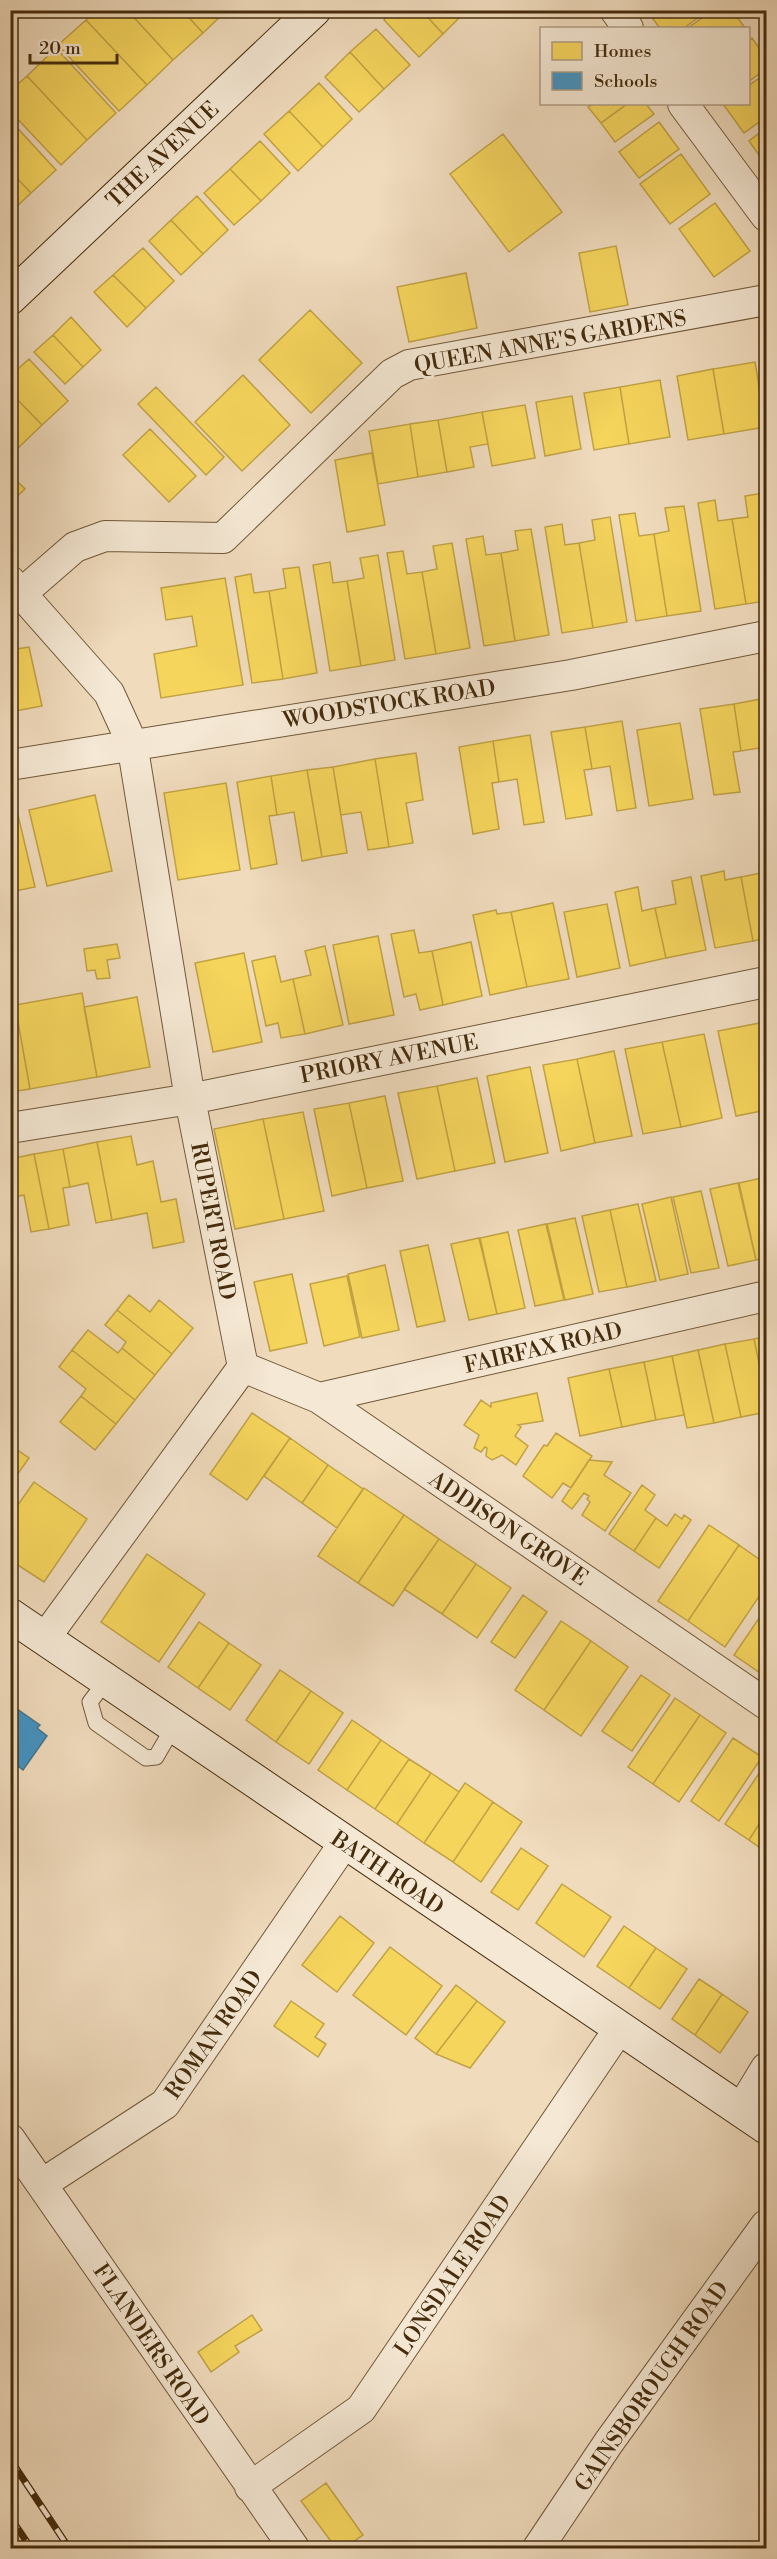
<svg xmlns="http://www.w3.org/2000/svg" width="777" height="2559" font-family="'Libre Bodoni',serif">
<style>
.homes{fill:#f6d55c;stroke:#c1a244;stroke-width:1.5}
.schools{fill:#4393c3;stroke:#44748c;stroke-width:1.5}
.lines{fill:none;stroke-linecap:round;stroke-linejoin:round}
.lane-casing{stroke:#705838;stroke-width:17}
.street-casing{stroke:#705838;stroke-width:32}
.secondary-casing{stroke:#452c0c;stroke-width:35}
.lane{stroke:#f5e8d4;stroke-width:15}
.street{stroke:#f5e8d4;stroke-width:30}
.secondary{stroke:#f5e8d4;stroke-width:33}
.rail-casing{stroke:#452c0c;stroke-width:7}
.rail{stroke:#f5e8d4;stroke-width:4.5;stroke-dasharray:14;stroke-linecap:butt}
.labels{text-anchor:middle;stroke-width:6;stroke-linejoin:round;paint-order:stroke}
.street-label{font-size:22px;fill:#452c0c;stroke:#f5e8d4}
</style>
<rect width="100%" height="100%" fill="#f0dbbd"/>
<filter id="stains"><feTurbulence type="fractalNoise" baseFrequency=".00333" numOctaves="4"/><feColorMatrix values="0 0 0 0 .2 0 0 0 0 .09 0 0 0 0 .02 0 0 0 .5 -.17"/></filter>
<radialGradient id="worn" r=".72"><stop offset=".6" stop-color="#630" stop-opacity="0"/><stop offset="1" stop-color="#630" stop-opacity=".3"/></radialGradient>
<!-- homes -->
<path class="homes" d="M96,10H127L173,60L147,85L86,20Z
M127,10H182L203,33L173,60Z
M182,10H227L203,33Z
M393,10H421L443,34L419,57L384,20Z
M421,10H467L443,34Z
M656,10H708L684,28H660L650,15Z
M713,10H732L745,28H688Z
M86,20L147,85L119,111L58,45Z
M376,29L410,65L384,89L350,52Z
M752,38L766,58V69L748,82V41Z
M56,48L116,113L87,140L27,76Z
M350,52L384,89L359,112L325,77Z
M764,75L766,117L744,133L723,104H748V86Z
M27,76L87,140L61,165L10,111V91Z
M319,83L352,119L323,147L289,111Z
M593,104H627L601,123L588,107Z
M627,104H646L654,114L615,142L601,123Z
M289,111L323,147L298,171L264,134Z
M10,120L56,170L31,193L10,171Z
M659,122L679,149L639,178L619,152Z
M766,128V165L749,141Z
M503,134L562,212L509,252L450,174Z
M260,141L290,173L261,201L230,169Z
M681,154L710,194L670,224L640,184Z
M230,169L261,201L234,225L204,193Z
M10,171L31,193L10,213Z
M197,196L228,230L203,254L171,220Z
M715,203L750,251L714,277L679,229Z
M171,220L203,254L181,275L149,241Z
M616,246L628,305L590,312L579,253Z
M143,248L174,281L146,308L113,275Z
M466,273L477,328L409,342L397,287Z
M113,275L146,308L127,327L94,292Z
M310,310L362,363L311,413L259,360Z
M71,317L101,350L83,367L53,335Z
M53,335L83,367L65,384L34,352Z
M29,359L68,401L42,425L10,392V376Z
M755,362L766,427L724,434L713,369Z
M713,369L724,434L688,440L677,376Z
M243,375L290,425L242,471L195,422Z
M660,380L670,437L629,444L620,387Z
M156,387L224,457L206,475L138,404Z
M620,387L629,444L594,450L584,393Z
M10,392L42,425L15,451L10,446Z
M572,396L581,449L545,456L536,402Z
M525,405L535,458L492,466L482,412Z
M482,412L488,444L470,447L474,467L447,472L438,420Z
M438,420L447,472L418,477L410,424Z
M410,424L418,477L378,484L369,431Z
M150,429L196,476L169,502L123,455Z
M372,453L385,525L347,532L335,460Z
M10,474L25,489L10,503Z
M763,493L766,513V601L746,604L732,519L748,517L745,496Z
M715,500L718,521L732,519L746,604L715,609L698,503Z
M684,506L701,611L667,616L654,534L669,531L665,508Z
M635,513L639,536L654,534L667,616L636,621L619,515Z
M610,517L627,622L593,628L579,543L595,540L592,520Z
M562,524L565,545L579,543L593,628L562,633L545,527Z
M531,529L549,635L515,641L501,553L518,550L515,531Z
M483,536L486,555L501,553L515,641L484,646L466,539Z
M452,543L470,648L436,654L422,572L437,569L433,546Z
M403,551L407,574L422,572L436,654L405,659L387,553Z
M378,555L395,660L361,666L347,581L364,578L360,558Z
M330,562L333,583L347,581L361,666L330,671L313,565Z
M299,567L317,673L283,679L269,591L286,588L283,569Z
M251,574L254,593L269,591L283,679L252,683L235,577Z
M225,578L243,685L161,698L154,654L197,646L192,616L166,620L161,588Z
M29,647L42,706L10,712V650Z
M766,698V787H765L759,748L741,751L734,704Z
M734,704L741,751L733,752L740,792L714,795L700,709Z
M622,721L636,808L617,811L610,766L592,769L585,727Z
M680,723L693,799L649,806L637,730Z
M585,727L592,769L584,770L592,815L566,819L551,732Z
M530,735L544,822L524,825L517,779L499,782L493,741Z
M493,741L499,782L492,783L499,829L473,834L459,747Z
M416,753L423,800L406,803L413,843L389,847L375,759Z
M375,759L389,847L368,850L361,812L341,815L333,767Z
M333,767L347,853L322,857L307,770Z
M307,770L322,857L302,861L294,812L277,815L271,776Z
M271,776L277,815L269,816L277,864L251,869L237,782Z
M226,783L240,870L178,880L164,793Z
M95,795L112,871L47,886L29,810Z
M17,811L35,887L10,892V812Z
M766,863V938L753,941L741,877L761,873L759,865Z
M724,871L725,880L741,877L753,941L715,948L701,876Z
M691,877L706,950L666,958L655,908L676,904L672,881Z
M638,887L642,911L655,908L666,958L630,966L615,892Z
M553,903L569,979L527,987L511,912Z
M607,904L620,968L577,977L564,912Z
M496,910L497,914L511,912L527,987L490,995L473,915Z
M414,930L419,953L432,951L443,1005L420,1010L416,994L404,997L391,934Z
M378,936L394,1015L349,1024L333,945Z
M471,942L482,996L443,1005L432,951Z
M117,944L120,958L107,960L110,978L97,979L95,970L87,971L84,949Z
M325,946L343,1025L305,1034L293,979L311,975L305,951Z
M244,953L262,1042L213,1052L195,963Z
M275,956L281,982L293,979L305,1034L281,1038L278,1023L266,1026L252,961Z
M82,993L97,1077L30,1089L15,1005Z
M137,997L150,1067L97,1077L84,1007Z
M15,1005L30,1089L10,1092V1006Z
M760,1023L766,1054V1110L736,1116L718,1031Z
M704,1034L722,1118L681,1127L662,1042Z
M662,1042L681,1127L643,1134L625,1049Z
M614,1051L632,1136L595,1143L577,1059Z
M577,1059L595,1143L561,1151L543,1065Z
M530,1067L548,1153L505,1162L487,1076Z
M477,1078L495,1163L455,1171L437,1086Z
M437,1086L455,1171L417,1179L398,1093Z
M385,1096L403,1181L367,1188L349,1103Z
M349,1103L367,1188L332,1196L314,1109Z
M303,1112L324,1211L284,1219L263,1119Z
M263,1119L284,1219L235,1229L214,1129Z
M131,1136L137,1165L153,1161L161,1202L176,1199L184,1242L153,1248L147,1213L112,1220L97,1142Z
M97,1142L112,1220L96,1223L88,1183L70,1187L63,1149Z
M63,1149L70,1187L63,1188L69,1225L49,1229L34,1154Z
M34,1154L49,1229L31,1232L24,1195L10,1198V1159Z
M766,1177V1257L756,1260L739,1183Z
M738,1183L756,1260L728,1266L710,1189Z
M701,1191L719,1268L691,1273L673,1197Z
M671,1197L688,1274L660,1280L642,1204Z
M638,1204L656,1281L627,1287L610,1210Z
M610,1210L627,1287L599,1292L582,1216Z
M575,1218L593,1294L565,1300L547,1224Z
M546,1224L564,1300L535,1306L518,1230Z
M508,1232L525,1308L497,1314L480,1238Z
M479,1238L497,1314L469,1320L451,1244Z
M428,1245L445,1321L417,1327L400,1251Z
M385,1265L399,1330L362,1338L348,1274Z
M292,1274L307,1343L270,1351L254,1282Z
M347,1276L360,1337L324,1346L310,1284Z
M129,1295L150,1312L159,1300L193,1328L172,1354L117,1310Z
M117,1310L172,1354L155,1375L122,1348L126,1342L105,1325Z
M88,1330L118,1353L122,1348L155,1375L135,1400L72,1350Z
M766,1336V1396L754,1339Z
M754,1339L766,1396V1412L741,1417L725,1344Z
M725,1344L741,1417L714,1423L698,1350Z
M72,1350L135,1400L116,1424L81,1396L86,1389L59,1367Z
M698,1350L714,1423L687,1428L672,1356Z
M672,1356L684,1415L656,1420L644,1362Z
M644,1362L656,1420L622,1427L609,1369Z
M609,1369L622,1427L580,1436L568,1378Z
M537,1393L543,1421L518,1425L521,1427L515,1436L528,1446L516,1465L502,1455L492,1460L486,1456L487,1448L485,1447L481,1452L474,1448L479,1435L464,1425L481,1400L491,1407V1403Z
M81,1396L116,1424L95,1450L60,1422Z
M252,1413L290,1438L247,1500L210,1474Z
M556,1433L592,1456L571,1488L563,1483L552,1498L523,1476L544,1445L547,1446Z
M290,1438L328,1465L302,1503L264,1476Z
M10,1445L29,1458L10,1485Z
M589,1460L612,1462L604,1475L631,1493L605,1531L582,1515L590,1502L587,1499L589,1496L584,1493L572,1509L562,1501Z
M328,1465L363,1489L337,1528L302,1503Z
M34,1482L87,1519L44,1582L10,1560V1516Z
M642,1485L655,1495L645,1510L656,1518L634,1551L609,1534Z
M364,1488L404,1515L358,1583L318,1556Z
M675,1514L682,1519L684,1515L691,1520L659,1568L634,1551L656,1518L667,1526Z
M404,1515L439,1539L393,1606L358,1583Z
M709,1525L739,1545L688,1621L658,1601Z
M439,1539L476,1564L442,1614L404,1589Z
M739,1545L766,1564V1586L725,1647L688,1621Z
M147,1554L205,1594L159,1662L101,1622Z
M476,1564L511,1588L477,1638L442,1614Z
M523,1595L547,1612L515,1658L491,1642Z
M766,1608V1677L734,1655Z
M561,1621L591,1641L544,1710L515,1690Z
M199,1622L229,1643L198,1688L168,1667Z
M591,1641L628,1667L581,1736L544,1710Z
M229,1643L261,1665L230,1710L198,1688Z
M280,1670L311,1691L276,1742L246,1720Z
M641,1675L670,1695L632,1751L602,1731Z
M311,1691L343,1713L309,1764L276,1742Z
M675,1698L700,1715L653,1784L628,1767Z
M700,1715L726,1733L679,1802L653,1784Z
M352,1720L381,1740L347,1790L318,1770Z
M733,1738L762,1757L719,1821L691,1801Z
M381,1740L409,1759L375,1809L347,1790Z
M409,1759L431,1773L397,1824L375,1809Z
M766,1763V1813L749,1840L725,1824Z
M431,1773L459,1792L424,1843L397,1824Z
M465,1783L493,1802L453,1862L424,1843Z
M493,1802L522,1822L481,1882L453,1862Z
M766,1813V1852L749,1840Z
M521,1848L548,1866L518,1910L491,1892Z
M562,1884L611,1917L584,1957L536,1923Z
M340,1916L374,1943L337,1992L302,1965Z
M624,1926L656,1948L629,1988L597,1966Z
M390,1947L442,1986L406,2035L353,1995Z
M656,1948L687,1969L660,2009L629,1988Z
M699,1979L722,1994L695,2035L672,2019Z
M456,1985L477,2001L436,2054L415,2038Z
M722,1994L748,2012L720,2053L695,2035Z
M291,2001L324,2024L315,2037L326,2044L318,2057L274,2026Z
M477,2001L505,2022L470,2068L436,2054Z
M252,2315L262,2330L235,2346L239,2352L211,2372L198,2352Z
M326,2483L363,2535L344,2548H336L301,2501Z"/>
<!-- schools -->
<path class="schools" d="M10,1704L40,1725L37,1728L47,1736L23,1770L10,1760Z"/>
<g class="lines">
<defs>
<path id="lane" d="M107,1680L90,1702L96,1723L146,1758L156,1757L174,1726"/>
<path id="street" d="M615,10L628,28
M683,104L766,216
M10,581L109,693L132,743L190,1099L243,1367L45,1638
M22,593L75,547L105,536L223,538L392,374L409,365L766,300
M10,765L571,675L766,636
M10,1128L190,1099L766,982
M243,1367L319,1398L766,1704
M319,1398L766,1296
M740,2111L766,2068
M10,2139L294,2548
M42,2184L165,2104L345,1842
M250,2487L361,2409L619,2029
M538,2548L609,2442L766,2225"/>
<path id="secondary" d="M10,298L314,10
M10,1615L766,2127"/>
</defs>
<!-- lane casing -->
<use href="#lane" class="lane-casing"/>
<!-- street casing -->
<use href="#street" class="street-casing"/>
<!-- secondary casing -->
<use href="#secondary" class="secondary-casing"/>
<!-- lane -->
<use href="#lane" class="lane"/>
<!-- street -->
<use href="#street" class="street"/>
<!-- secondary -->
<use href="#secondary" class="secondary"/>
<defs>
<path id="rail" d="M10,2459L69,2548
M10,2517L31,2548"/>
</defs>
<!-- rail casing -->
<use href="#rail" class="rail-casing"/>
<!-- rail -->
<use href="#rail" class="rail"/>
</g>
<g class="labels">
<!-- street labels -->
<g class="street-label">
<text transform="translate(162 154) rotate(-43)" y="8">THE AVENUE</text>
<text transform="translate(550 341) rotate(-10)" y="8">QUEEN ANNE'S GARDENS</text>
<text transform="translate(389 703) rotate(-9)" y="8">WOODSTOCK ROAD</text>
<text transform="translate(389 1058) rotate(-11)" y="8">PRIORY AVENUE</text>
<text transform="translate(214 1221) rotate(79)" y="8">RUPERT ROAD</text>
<text transform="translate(543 1347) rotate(-13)" y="8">FAIRFAX ROAD</text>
<text transform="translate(509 1528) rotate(34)" y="8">ADDISON GROVE</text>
<text transform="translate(388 1872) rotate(34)" y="8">BATH ROAD</text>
<text transform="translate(213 2034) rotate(-55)" y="8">ROMAN ROAD</text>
<text transform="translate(452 2275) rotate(-56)" y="8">LONSDALE ROAD</text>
<text transform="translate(152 2344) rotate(56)" y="8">FLANDERS ROAD</text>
<text transform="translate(651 2386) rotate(-55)" y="8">GAINSBOROUGH ROAD</text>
</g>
</g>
<!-- margin -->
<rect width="777" height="2559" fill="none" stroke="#f0dbbd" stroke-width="36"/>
<rect x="12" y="12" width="753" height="2535" fill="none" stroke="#452c0c" stroke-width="3"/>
<rect x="18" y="18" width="741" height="2523" fill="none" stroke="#452c0c" stroke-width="1.5"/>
<!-- legend -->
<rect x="540" y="27" width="210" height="78" fill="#f5e8d4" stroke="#af9d84" stroke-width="1.5"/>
<rect x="552" y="42" width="30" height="18" fill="#f6d55c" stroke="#af9d84" stroke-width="1.5"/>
<text x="594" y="57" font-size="18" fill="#452c0c">Homes</text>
<rect x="552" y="72" width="30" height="18" fill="#4393c3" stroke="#af9d84" stroke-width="1.5"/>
<text x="594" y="87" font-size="18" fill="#452c0c">Schools</text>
<!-- scale -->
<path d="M30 54v9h87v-9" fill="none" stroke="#452c0c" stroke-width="3"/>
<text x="39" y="54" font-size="18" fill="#452c0c" stroke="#f5e8d4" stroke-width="4.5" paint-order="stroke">20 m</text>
<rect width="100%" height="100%" filter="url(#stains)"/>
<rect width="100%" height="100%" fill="url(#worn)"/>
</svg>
